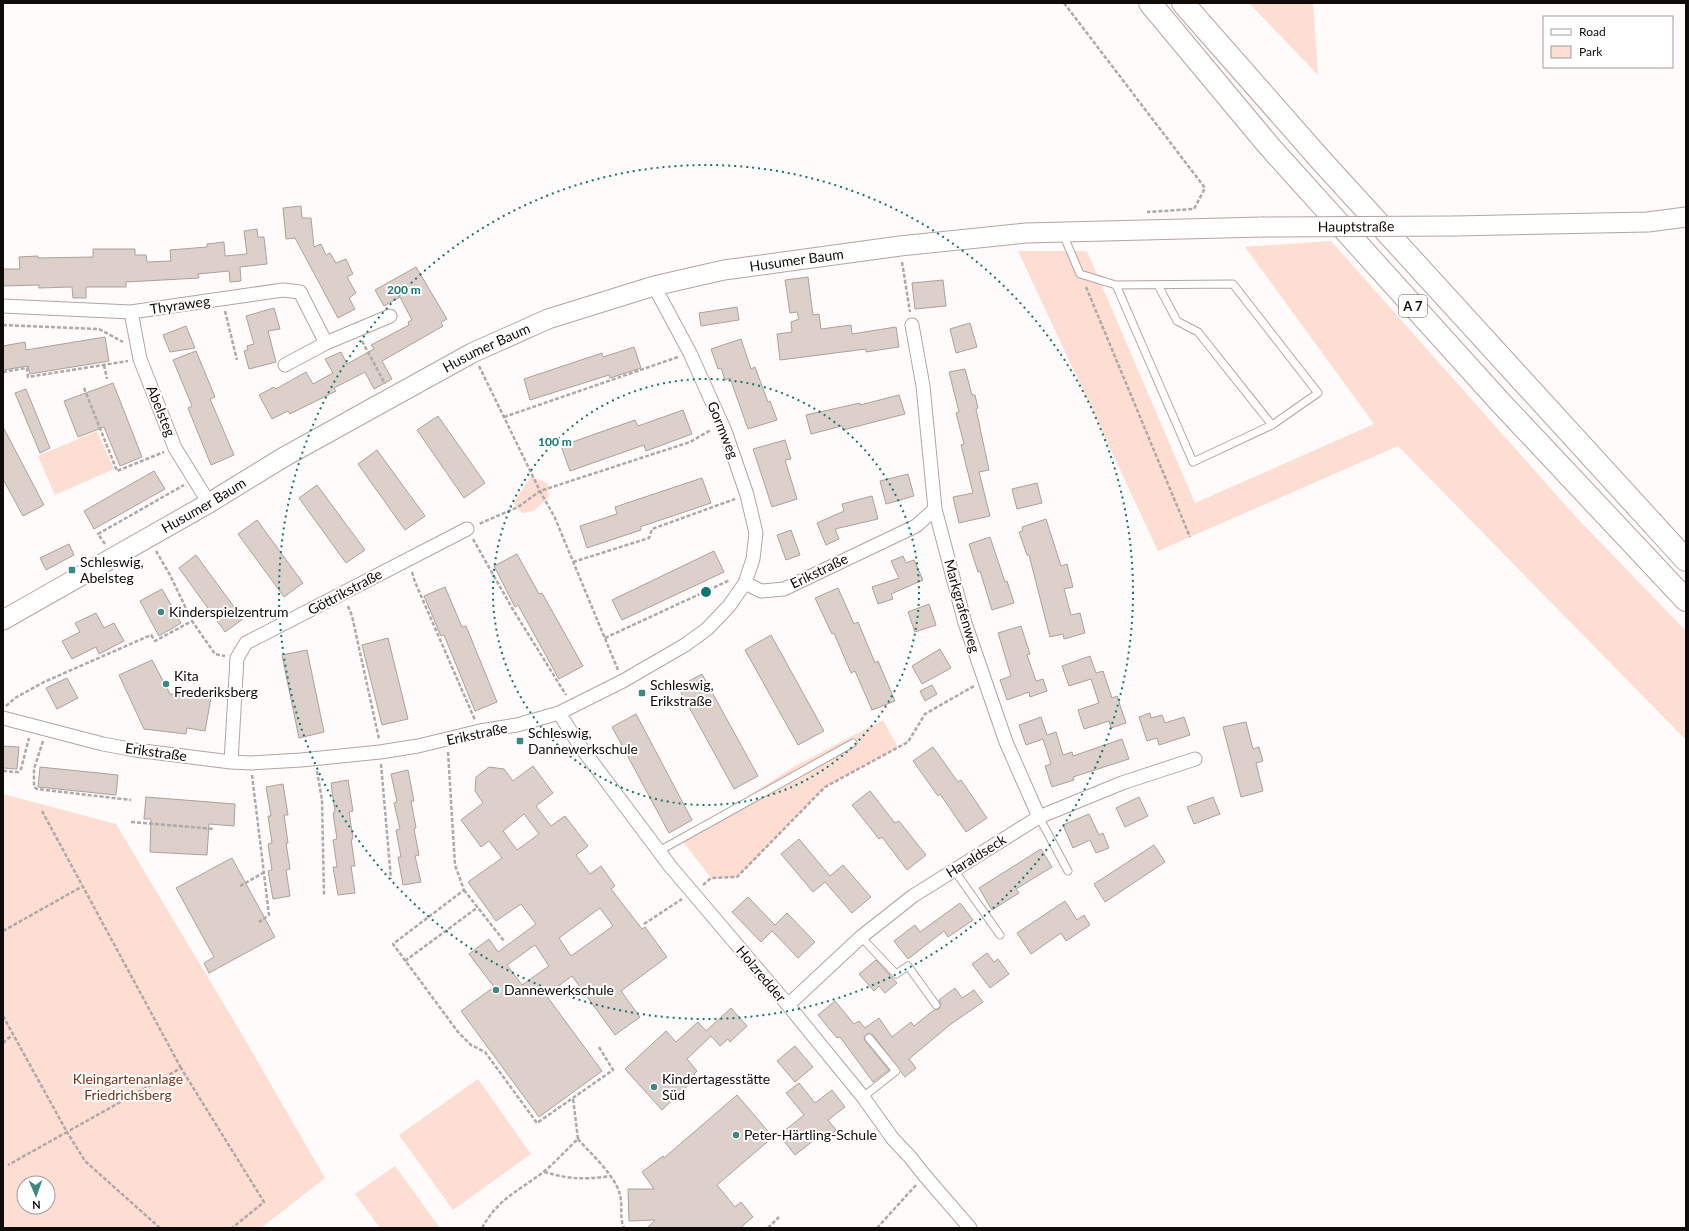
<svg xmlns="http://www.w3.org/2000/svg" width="1689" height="1231" font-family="Lato,sans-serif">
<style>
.green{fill:#feded2;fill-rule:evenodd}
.building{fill:#ddd0cb;stroke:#aca09b;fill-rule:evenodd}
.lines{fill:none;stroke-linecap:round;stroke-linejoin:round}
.lane-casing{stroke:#b1a5a0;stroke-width:9}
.street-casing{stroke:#b1a5a0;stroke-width:15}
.secondary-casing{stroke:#b1a5a0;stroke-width:21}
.highway-casing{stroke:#b1a5a0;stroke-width:24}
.path{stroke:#ada9a8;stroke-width:2.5;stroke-dasharray:4 2;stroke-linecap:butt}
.lane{stroke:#fff;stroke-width:7}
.street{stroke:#fff;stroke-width:13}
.secondary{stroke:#fff;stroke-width:19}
.highway{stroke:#fff;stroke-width:22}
.secondary-bridge-casing{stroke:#b1a5a0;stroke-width:21;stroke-linecap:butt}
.secondary-bridge{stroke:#fff;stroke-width:19}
.ring{fill:none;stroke:#0f766e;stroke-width:2;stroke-dasharray:2 4}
.poi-dot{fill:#3f8785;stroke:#fff;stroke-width:1.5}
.labels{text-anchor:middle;stroke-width:4;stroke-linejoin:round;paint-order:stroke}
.shield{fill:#fff;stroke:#575453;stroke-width:1}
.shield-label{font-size:13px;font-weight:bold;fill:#0f0b09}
.street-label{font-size:14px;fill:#0f0b09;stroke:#fff}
.poi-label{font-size:14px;fill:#0f0b09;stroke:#fff;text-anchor:start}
.park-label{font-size:14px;fill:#763518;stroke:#fff}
.centre{fill:#0f766e;stroke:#fff;stroke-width:2}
.ring-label{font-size:12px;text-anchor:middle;font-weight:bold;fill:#0f766e;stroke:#fff;stroke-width:4;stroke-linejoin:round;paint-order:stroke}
</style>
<rect width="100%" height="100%" fill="#fefbfa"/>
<!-- green -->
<path class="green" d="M1249,3H1313L1318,75Z
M1331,241L1575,516L1686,631V740L1398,446L1158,551L1018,251H1087L1195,503L1374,424L1245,247Z
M97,431L114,469L55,495L38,456Z
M531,477L548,483L549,497L534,511L522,513L513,503Z
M883,720L898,747L825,787L737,877L711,878L681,839L795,766Z
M3,794L116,824L237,1026L325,1178L261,1228H6L3,1225ZM24,1183H48V1207H24Z
M478,1079L531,1154L453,1210L399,1135Z
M395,1166L440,1228H380L355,1194Z"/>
<!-- building -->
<path class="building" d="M301,206L302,218H311L314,247L321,244L326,255L330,253L336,263L346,259L353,274L347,277L356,293L349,298L355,309L338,318L295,238L286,239L283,208Z
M257,229L258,237H264L267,264L240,267L241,281L230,282L229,271L198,274L199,278L126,282V287H86V298H73L72,287L39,288V285L3,286V269H20L19,257L38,256V258L93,257V249H135V255H146L147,262L171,261L170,250L207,247V244L224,242L225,256L247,254L244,231Z
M416,267L447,319L441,322L443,326L382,361L392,379L374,389L365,372L334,388L336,391L290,414L288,411L272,419L259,395L274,387L276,389L306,372L313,384L333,373L325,359L341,352L347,364L374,349L371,345L409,325L408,322L412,320L400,297L384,306L375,290Z
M808,277L813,315L819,314L821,329L851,325L852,334L896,327L899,347L866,352V349L780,360L777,334L792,332L791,322L799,319L797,312L790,313L785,280Z
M943,280L946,306L915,309L912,283Z
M737,307L739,320L701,326L699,313Z
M274,308L280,329L268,331L276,362L249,369L244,351L248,350L247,346L254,344L246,316Z
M970,323L977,347L956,353L950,329Z
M186,326L195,348L170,352L163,335Z
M105,337L109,361L30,374L28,366L3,370V346L25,342L26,350Z
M741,339L751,369L755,367L768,402L770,401L777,420L748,429L730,378L725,380L721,368L718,369L711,349Z
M634,347L641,368L610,378L609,375L530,400L524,379L602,353L603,357Z
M196,351L215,397L210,399L234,455L211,465L188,408L192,406L173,360Z
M965,369L972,395H975L978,408L976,409L989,470L979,472L990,516L959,523L953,497L973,493L961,445L964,444L956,413L959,412L949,372Z
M113,383L142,457L120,466L104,427L78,437L64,401Z
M26,389L50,448L40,453L15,393Z
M899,395L905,414L843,430L842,426L811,434L806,415L860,403V405Z
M683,410L692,434L646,451L644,445L570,471L561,446L635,420L638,426Z
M438,416L485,483L464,498L417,430Z
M3,427L44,505L23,516L3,479Z
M785,440L791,459L785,460L797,499L772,507L753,449Z
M377,450L425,516L405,530L358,464Z
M154,471L165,489L94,529L84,511Z
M908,474L914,496L886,504L880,481Z
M702,478L711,503L640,527L641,530L587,548L580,526L617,514L615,507Z
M1037,483L1042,503L1017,509L1012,489Z
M317,485L365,550L346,563L299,498Z
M872,496L878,519L835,529L839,539L826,545L817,523L844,511L842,504Z
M1046,519L1061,566L1067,564L1073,587L1064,589L1071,615L1080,613L1085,633L1064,639L1063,634L1050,637L1029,555H1027L1019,532L1023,531L1022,527Z
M257,520L303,583L284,597L238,534Z
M791,530L800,555L786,560L777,535Z
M990,537L1005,582L1007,581L1014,603L992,610L980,571L978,572L969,544Z
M69,544L74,555L46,570L40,558Z
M714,551L724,572L622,620L612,600Z
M517,554L539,594L542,593L583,666L559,679L518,605L515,607L494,566Z
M196,555L243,619L225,632L179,568Z
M903,556L906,563L914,560L923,580L891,594L893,599L878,604L872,587L899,578L891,561Z
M445,587L462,627L466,626L497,702L475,711L444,635L441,636L424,596Z
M838,588L854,624L858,622L875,663L878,661L895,701L872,710L855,671L851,673L834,633L832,634L815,598Z
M162,589L181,623L159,636L140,601Z
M929,604L936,625L915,632L908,612Z
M96,613L104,628L114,623L124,641L99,654L96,647L72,659L62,641L80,632L75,623Z
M1021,626L1030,654L1027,655L1036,681L1043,679L1047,691L1030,697L1029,692L1007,700L1000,680L1011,676L998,633Z
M771,635L824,731L798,745L745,650Z
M388,638L408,719L382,725L362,645Z
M940,649L951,668L922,684L912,666Z
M307,650L324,732L299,738L282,655Z
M1090,656L1096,673L1103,671L1112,698L1117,696L1126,723L1111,728L1109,721L1084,729L1078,710L1099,703L1091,679L1069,686L1062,666Z
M152,660L170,694L211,698L205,731L187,728L186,734L144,729L119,675Z
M702,674L758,776L734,789L678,687Z
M67,678L78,698L57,709L46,688Z
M932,685L937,694L925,701L920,691Z
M1150,713L1151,718L1162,715L1165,723L1184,717L1190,735L1159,745L1157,738L1147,741L1139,717Z
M636,714L692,820L669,833L612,727Z
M1041,717L1047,735L1056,732L1063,755L1072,752L1073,756L1122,739L1129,759L1073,777L1074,780L1052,787L1045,766L1051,764L1043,739L1026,745L1019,725Z
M1246,722L1253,749L1259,747L1263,761L1256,763L1263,791L1241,797L1223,727Z
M3,746L19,747L17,769L3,768Z
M933,747L958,782L961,780L987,818L966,832L940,794L938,796L913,761Z
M533,766L553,793L536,806L551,826L565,816L588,846L576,855L590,874L601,866L615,886L611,889L642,929L645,927L667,957L621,991L640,1017L615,1035L572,976L546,995L602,1071L539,1117L461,1011L494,987L469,954L489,939L498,952L536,924L521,904L496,921L468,882L502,858L489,841L481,847L461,820L483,803L475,791L476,777L489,767L504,769L513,781ZM524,814L539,834L517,850L503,831ZM600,908L613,926L571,956L559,938ZM535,945L549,966L522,985L507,965Z
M40,767L118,775L116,795L38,787Z
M408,770L414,801H411L416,828L414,829L419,855L415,856L421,882L403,885L398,857H401L396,830L400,829L394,803L397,802L391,774Z
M348,780L353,811L349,812L353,839H351L355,866H351L355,893L338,895L333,867H337L333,840L337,839L333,813L335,812L331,783Z
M283,784L288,815H284L288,843H286L290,869L286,870L290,896L273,899L268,871L272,870L268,844L272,843L268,816H271L266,787Z
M870,791L895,823L899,821L926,855L907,870L882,837L879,839L852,805Z
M146,797L235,804L234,826L209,824L207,855L150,852L151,819H144Z
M1139,797L1148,816L1125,827L1116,808Z
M1213,797L1220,814L1194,824L1187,807Z
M1089,814L1099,835L1103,833L1109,848L1096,853L1090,840L1073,848L1063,825Z
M799,839L830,876L843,865L871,897L852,913L825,882L813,892L781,854Z
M1154,845L1165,862L1105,902L1094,884Z
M1041,849L1052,867L1016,889L1019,893L992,910L979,888Z
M232,858L275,937L209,973L204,963L214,957L176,888Z
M748,897L775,925L787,913L815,942L798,958L772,931L761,942L732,912Z
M1065,901L1077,920L1084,915L1090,925L1066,941L1061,933L1031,954L1017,933Z
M960,903L973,920L948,937L944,931L908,959L894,941L915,925L920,932Z
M987,953L994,962L998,959L1009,974L990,988L972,964Z
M876,960L897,983L885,993L879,986L874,991L859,974Z
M955,988L962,998L974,990L983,1002L951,1024L909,1059L916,1068L905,1077L873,1035L868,1033L864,1037L865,1041L889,1070L873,1082L840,1037L837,1038L818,1015L835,1001L854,1024L859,1021L865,1028L879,1018L892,1037L911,1022L914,1026L934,1010L939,1009L941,1004L939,1000Z
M731,1008L747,1026L730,1042L728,1039L720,1046L711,1036L687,1059L697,1071L694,1074L697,1077L662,1110L625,1069L666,1031L676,1042L698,1022L706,1031Z
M795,1046L813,1067L795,1082L777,1061Z
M799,1083L815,1103L832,1090L845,1107L828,1120L836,1130L827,1138L823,1133L795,1155L779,1135L804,1115L786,1093Z
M737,1095L773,1137L717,1185L735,1207L741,1202L753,1217L740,1228H647L655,1220L629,1221L628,1189H654L642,1172L663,1156L664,1158Z"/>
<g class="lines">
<defs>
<path id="lane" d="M1063,234L1080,274L1116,285L1233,284L1318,393L1272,425L1193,462L1116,285
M1158,285L1177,321L1198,332L1272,425
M1039,817L1068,871
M659,851L853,743
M954,870L1000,935
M861,937L896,974L908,966L936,1005
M863,1097L896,1071L869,1038"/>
<path id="street" d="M3,306L131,312L283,290L300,292L326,343
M131,312L140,359L175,448L209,503
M912,325L923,386L935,509L965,623L1006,742L1039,817
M285,365L326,343L390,316
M745,583L761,591L784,589L916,526L935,509
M559,713L580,746L670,866L788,1005L863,1097L893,1139L910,1157L925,1176L970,1228
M3,718L103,744L135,750L231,762L251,763L301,760L380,752L418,746L480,731L517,725L559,713L623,681L685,645L707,629L729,606L745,583L753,559L756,533L747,495L725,431L690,353L654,286
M231,762L237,658L246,643L467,529
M788,1005L861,937L913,896L1039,817L1122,783L1195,759"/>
<g id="secondary">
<path d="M1455,226L1648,222L1686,217"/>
<path id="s1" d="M3,620L209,503L284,457L472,353L548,319L654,286L724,270L900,246L1026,233L1262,227"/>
</g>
<path id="highway" d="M1150,3L1269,146L1500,402L1686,600
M1183,3L1319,158L1686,560"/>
</defs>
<!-- lane casing -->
<use href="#lane" class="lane-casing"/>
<!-- street casing -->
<use href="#street" class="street-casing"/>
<!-- secondary casing -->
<use href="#secondary" class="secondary-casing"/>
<!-- highway casing -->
<use href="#highway" class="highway-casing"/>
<!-- path -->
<path class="path" d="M1064,3L1205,188L1194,209L1147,212
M902,262L910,312
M1086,287L1190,537
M225,311L237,360
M3,325L99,329L123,342
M362,341L385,384
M104,365L107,379
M479,366L540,491L518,507L479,524
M3,372L27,368L28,377L128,361
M84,388L117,471L164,452
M504,417L678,357
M473,539L512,608L566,695
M105,544L98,534L184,485
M156,551L170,575L192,621L215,654L225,656
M573,562L649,538L652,529L735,499
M412,572L415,582L475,720
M348,606L352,616L379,739
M605,638L730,580
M618,670L555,518L540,491L690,442L711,430
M6,706L15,698L44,682L151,635L155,641L192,621
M43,741L34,769V787L37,789L131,800
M448,752L455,865L464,890L393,944L458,1032L471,1045L485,1052L537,1123L613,1070L599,1047
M381,764L391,879
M3,771L18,772L21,769L29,738
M317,771L322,800L324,896
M252,775L269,915L259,922
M42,811L181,1068
M131,822L214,829
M703,885L711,878L737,877L825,787L908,742L925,714L974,686
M240,886L263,873
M464,890L504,941
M644,924L682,899
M3,931L83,886
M405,961L478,907
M3,1016L67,1132L8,1165
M3,1043L13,1034
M578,1139C590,1153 616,1176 620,1195C623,1206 619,1217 624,1228
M544,1172C570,1179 583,1180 610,1176
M160,1228L85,1161L67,1132L181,1068L264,1202L232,1228
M482,1228C498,1199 517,1192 542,1173C555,1163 566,1150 578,1139L573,1098
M768,1228L779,1217
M877,1228L916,1185"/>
<!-- lane -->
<use href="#lane" class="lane"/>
<!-- street -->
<use href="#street" class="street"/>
<!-- secondary -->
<use href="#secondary" class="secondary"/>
<!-- highway -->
<use href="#highway" class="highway"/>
<defs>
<g id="secondary-bridge">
<path id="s2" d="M1262,227L1455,226"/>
</g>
</defs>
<!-- secondary-bridge casing -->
<use href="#secondary-bridge" class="secondary-bridge-casing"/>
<!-- secondary-bridge -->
<use href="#secondary-bridge" class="secondary-bridge"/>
</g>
<!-- distance rings -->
<g class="ring">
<circle cx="706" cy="592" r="213"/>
<circle cx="706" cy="592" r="427"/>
</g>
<!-- markers -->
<g class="poi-dot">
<rect x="68" y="566" width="8" height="8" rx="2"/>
<circle cx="161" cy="612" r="4"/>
<circle cx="166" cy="684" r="4"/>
<rect x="638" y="689" width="8" height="8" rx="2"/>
<rect x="516" y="737" width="8" height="8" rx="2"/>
<circle cx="496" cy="990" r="4"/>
<circle cx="654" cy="1087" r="4"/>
<circle cx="736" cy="1135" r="4"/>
</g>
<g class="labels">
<!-- shield labels -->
<rect class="shield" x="1399" y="295" width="28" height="22" rx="3"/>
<g class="shield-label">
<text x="1413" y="311">A 7</text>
</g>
<!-- street labels -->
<g class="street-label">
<text dy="5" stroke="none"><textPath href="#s2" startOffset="94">Hauptstraße</textPath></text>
<text dy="5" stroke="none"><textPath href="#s1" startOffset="879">Husumer Baum</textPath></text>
<text transform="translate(180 305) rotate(-8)" y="5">Thyraweg</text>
<text dy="5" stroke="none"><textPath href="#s1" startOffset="555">Husumer Baum</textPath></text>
<text transform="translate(161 411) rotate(68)" y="5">Abelsteg</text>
<text transform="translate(723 430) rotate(68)" y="5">Gormweg</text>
<text dy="5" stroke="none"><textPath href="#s1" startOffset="231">Husumer Baum</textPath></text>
<text transform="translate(819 571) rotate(-26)" y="5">Erikstraße</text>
<text transform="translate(345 592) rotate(-28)" y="5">Göttrikstraße</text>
<text transform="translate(962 606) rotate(74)" y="5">Markgrafenweg</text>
<text transform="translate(477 734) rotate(-12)" y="5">Erikstraße</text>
<text transform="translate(156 752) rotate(8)" y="5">Erikstraße</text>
<text transform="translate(976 856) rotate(-32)" y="5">Haraldseck</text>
<text transform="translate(761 974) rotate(50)" y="5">Holzredder</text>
</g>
<!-- poi labels -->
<g class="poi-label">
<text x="80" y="567">Schleswig,<tspan x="80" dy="16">Abelsteg</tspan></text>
<text x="169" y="617">Kinderspielzentrum</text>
<text x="174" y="681">Kita<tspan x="174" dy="16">Frederiksberg</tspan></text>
<text x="650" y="690">Schleswig,<tspan x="650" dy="16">Erikstraße</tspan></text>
<text x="528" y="738">Schleswig,<tspan x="528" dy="16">Dannewerkschule</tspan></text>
<text x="504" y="995">Dannewerkschule</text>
<text x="662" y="1084">Kindertagesstätte<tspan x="662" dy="16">Süd</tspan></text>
<text x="744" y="1140">Peter-Härtling-Schule</text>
</g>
<!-- park labels -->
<g class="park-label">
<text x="128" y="1084">Kleingartenanlage<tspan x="128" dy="16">Friedrichsberg</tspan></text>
</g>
</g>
<circle cx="706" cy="592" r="6" class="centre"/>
<g class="ring-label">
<text x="404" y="294">200 m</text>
<text x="555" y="446">100 m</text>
</g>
<!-- border -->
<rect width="1689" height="1231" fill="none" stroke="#0f0b09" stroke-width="8"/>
<!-- legend -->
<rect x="1543" y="16" width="130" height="52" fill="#ffffff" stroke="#9f9d9d"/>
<rect x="1551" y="29" width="20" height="6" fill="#ffffff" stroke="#9f9d9d"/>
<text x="1579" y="36" font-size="12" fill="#0f0b09">Road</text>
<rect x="1551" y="46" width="20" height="12" fill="#feded2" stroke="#9f9d9d"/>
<text x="1579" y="56" font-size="12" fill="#0f0b09">Park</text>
<!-- north arrow -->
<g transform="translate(36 1195) rotate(178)"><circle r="19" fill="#ffffff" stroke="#9f9d9d"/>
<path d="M0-3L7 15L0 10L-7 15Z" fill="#3f8785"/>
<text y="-6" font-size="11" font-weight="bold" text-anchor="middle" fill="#0f0b09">N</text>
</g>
</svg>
